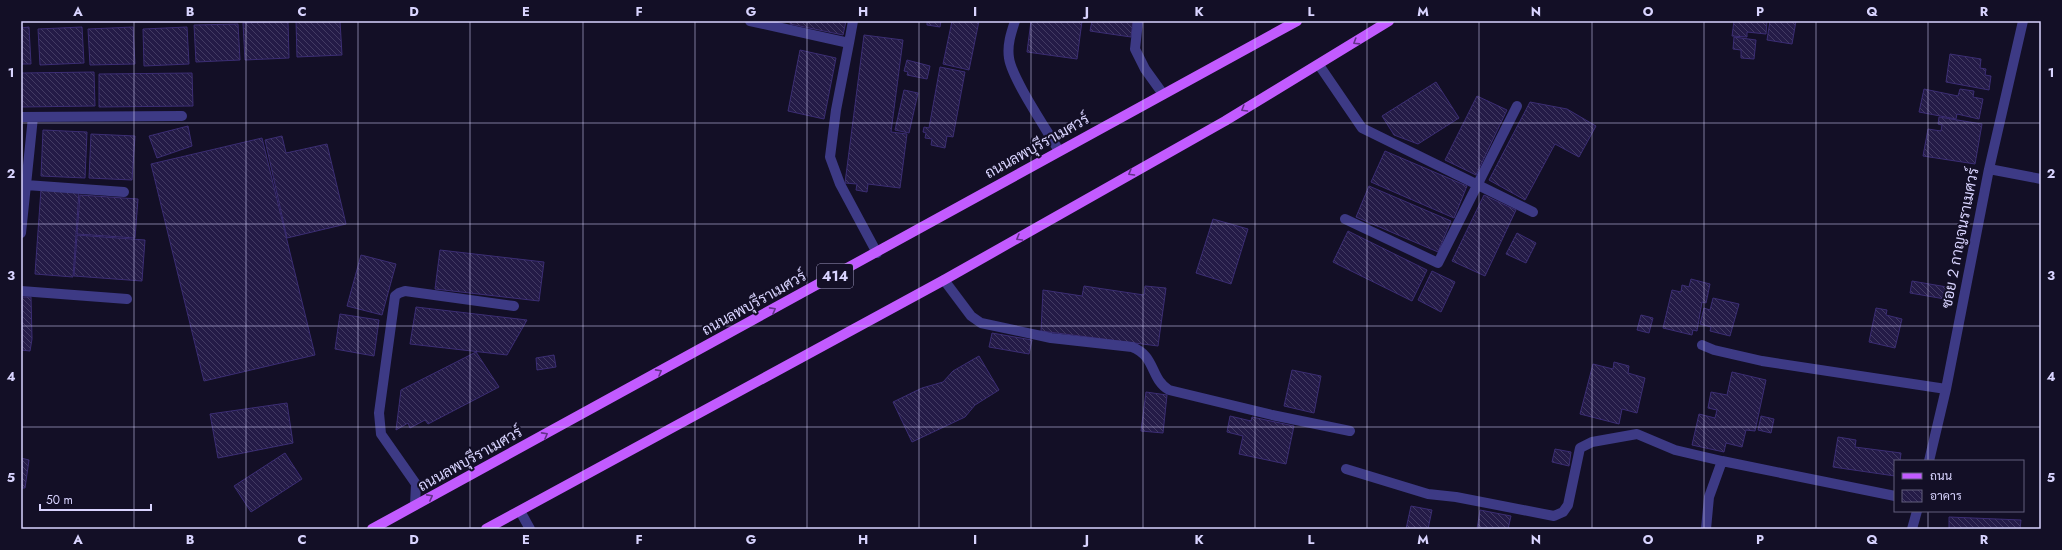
<svg xmlns="http://www.w3.org/2000/svg" width="2062" height="550" font-family="Jost,Sarabun,sans-serif">
<style>
.building{fill:url(#building-back-hatch);stroke:#3b2d73}
.lines{fill:none;stroke-linecap:round;stroke-linejoin:round}
.minor{stroke:#3d3a85;stroke-width:10}
.major{stroke:#c25bff;stroke-width:10}
.oneway{stroke:#623188}
.grid{fill:none;stroke:#d9d4ff;stroke-width:1;stroke-opacity:0.55}
.labels{text-anchor:middle;stroke-width:4;stroke-linejoin:round;paint-order:stroke}
.shield{fill:#130f26;stroke:#9e99be;stroke-width:1}
.shield-label{font-size:14px;font-weight:bold;fill:#d9d4ff}
.street-label{font-size:15px;fill:#d9d4ff;stroke:#130f26}
.neatline{fill:none;stroke:#d9d4ff;stroke-width:1.5}
.grid-label{font-size:13px;text-anchor:middle;font-weight:bold;fill:#d9d4ff}
</style>
<defs>
<pattern id="building-back-hatch" width="6" height="6" patternUnits="userSpaceOnUse"><rect width="6" height="6" fill="#241b47"/><path d="M-1 5l2 2M0 0l6 6M5-1l2 2" fill="none" stroke="#433b63"/></pattern>
</defs>
<rect width="100%" height="100%" fill="#130f26"/>
<!-- building -->
<path class="building" d="M288,21L289,58L245,60L243,23Z
M296,21H340L342,55L297,57Z
M791,21H846L843,35L790,24Z
M927,21H941L940,27L927,25Z
M952,21H979L969,70L943,64Z
M1031,21H1082L1077,59L1027,52Z
M1092,21H1133L1131,37L1090,31Z
M1734,21H1767L1766,34L1747,32V37L1732,36Z
M1770,21H1796L1792,44L1767,40Z
M238,24L240,60L196,62L194,25Z
M29,27L31,64H21V28Z
M82,27L84,63L40,65L38,29Z
M133,27L135,64L90,65L88,29Z
M187,27L189,64L144,66L143,29Z
M864,35L903,40L891,132L907,134L900,188L868,184L867,192L856,190L857,184L845,183Z
M1734,37L1756,40L1754,59L1741,58V50L1733,49Z
M800,50L836,58L824,119L788,111Z
M1950,54L1981,59L1980,68L1986,69L1985,75L1991,76L1989,90L1946,82Z
M907,60L930,66L927,79L907,75L908,72L904,71Z
M940,67L965,72L953,137L947,136L945,148L931,145L932,139L925,138L926,133L923,132L924,127L929,128Z
M94,72L95,106L21,107V73Z
M192,73L193,106L99,107V74Z
M1436,82L1459,118L1418,144L1394,135L1382,116Z
M1924,89L1958,96L1960,89L1974,91L1973,97L1983,99L1979,119L1957,114L1956,119L1919,112Z
M904,90L918,93L909,133L895,130Z
M1477,96L1507,110L1476,175L1445,160Z
M1530,102L1567,109L1596,126L1579,157L1555,144L1525,200L1489,180Z
M1939,117L1982,124L1975,164L1923,156L1928,129L1941,131L1942,125L1938,124Z
M188,126L192,146L157,158L149,136Z
M43,130L87,132L85,178L41,176Z
M91,134L135,136L132,180L89,178Z
M282,136L286,153L327,144L346,224L287,238L265,140Z
M262,138L315,355L204,381L151,164Z
M1385,151L1467,186L1454,218L1371,182Z
M1369,186L1451,221L1438,252L1356,217Z
M41,189L79,192L73,277L35,274Z
M80,195L138,199L135,238L77,234Z
M1484,195L1516,210L1485,276L1452,261Z
M1213,219L1248,229L1231,284L1196,273Z
M1348,231L1427,270L1412,301L1333,262Z
M1517,233L1536,243L1526,263L1506,254Z
M77,235L145,240L142,281L74,276Z
M440,250L544,262L539,301L435,289Z
M361,255L396,264L382,315L347,306Z
M1432,271L1455,282L1441,312L1418,300Z
M1691,279L1710,284L1706,303L1702,302L1697,331L1693,330L1692,335L1663,328L1672,290L1681,292L1682,285L1689,287Z
M1912,281L1947,287L1945,299L1910,293Z
M1084,286L1144,295L1145,286L1166,288L1158,346L1041,331L1043,290L1082,296Z
M21,297H31L32,339L30,351L21,350Z
M1713,298L1739,304L1730,336L1710,331L1711,327L1700,324L1704,308L1710,310Z
M416,307L527,320L507,355L410,344Z
M1876,308L1887,310L1886,315L1902,319L1895,348L1869,342Z
M340,314L379,320L374,356L335,349Z
M1641,315L1653,318L1649,333L1637,330Z
M992,333L1032,340L1029,354L989,347Z
M476,352L499,387L428,424L425,420L410,428L408,423L396,430L401,390Z
M554,355L556,367L537,370L536,358Z
M979,356L999,390L975,405L965,417L912,442L893,402L922,388L943,382L953,371Z
M1614,362L1629,366L1628,373L1645,378L1637,413L1622,409L1619,424L1580,414L1593,364L1613,369Z
M1292,370L1321,376L1314,413L1284,406Z
M1732,372L1766,380L1755,431L1746,430L1742,447L1726,443L1724,452L1692,445L1699,414L1715,418L1717,410L1708,408L1711,392L1727,395Z
M1146,392L1167,395L1163,433L1141,431Z
M287,403L293,443L218,458L210,414Z
M1230,416L1251,421L1252,417L1294,426L1286,464L1239,454L1243,436L1227,432Z
M1761,416L1774,419L1771,433L1758,430Z
M1838,437L1856,440L1855,447L1901,453L1900,461H1895V476L1833,467Z
M1555,449L1571,452L1569,466L1552,462Z
M285,453L302,479L251,512L234,486Z
M21,458L29,460L25,488H21Z
M1411,506L1432,510L1428,529H1406Z
M1480,510L1511,516L1508,529H1477Z
M1949,517L2021,520L2020,529H1949Z"/>
<g class="lines">
<!-- minor -->
<path class="minor" d="M750,21L849,43L836,110L830,157L840,184L877,253
M1015,21C1011,33 1007,45 1009,58C1012,79 1047,130 1059,151
M1138,21L1135,49L1145,69L1163,94
M849,43L853,21
M1319,65L1362,128L1533,212
M21,117L182,116
M1989,169L2041,179
M26,185L124,192
M1345,219L1438,263L1517,106
M21,233L33,117
M944,280L971,316L981,323L1051,338L1132,347C1156,356 1150,379 1169,390L1272,415L1350,431
M21,291L127,299
M1702,345L1714,350L1762,361L1946,389
M1929,461L1946,389L1989,169L2023,21
M1346,469L1428,494L1456,497L1554,516L1563,512L1568,505L1580,448L1592,442L1637,434L1675,450L1722,461L1895,496
M415,505L416,484L381,434L379,413L395,296L399,293L405,291L514,306
M520,511L530,529
M1706,529L1709,497L1722,461
M1912,529L1917,511"/>
<!-- major -->
<path class="major" d="M372,529L1297,21
M486,529L944,280L1225,121L1389,21"/>
</g>
<!-- one-way arrows -->
<defs><path id="oneway-chevron" d="M-2-3.5L2.5 0L-2 3.5" fill="none" stroke-width="1.6" stroke-linecap="round" stroke-linejoin="round"/></defs>
<g class="oneway">
<use href="#oneway-chevron" transform="translate(1356 42) rotate(148)"/>
<use href="#oneway-chevron" transform="translate(1244 109) rotate(149)"/>
<use href="#oneway-chevron" transform="translate(1131 173) rotate(150)"/>
<use href="#oneway-chevron" transform="translate(1019 238) rotate(150)"/>
<use href="#oneway-chevron" transform="translate(773 310) rotate(-29)"/>
<use href="#oneway-chevron" transform="translate(659 372) rotate(-29)"/>
<use href="#oneway-chevron" transform="translate(545 435) rotate(-29)"/>
<use href="#oneway-chevron" transform="translate(430 497) rotate(-28)"/>
</g>
<!-- grid -->
<path class="grid" d="M134,21V529M246,21V529M358,21V529M470,21V529M583,21V529M695,21V529M807,21V529M919,21V529M1031,21V529M1143,21V529M1255,21V529M1367,21V529M1479,21V529M1592,21V529M1704,21V529M1816,21V529M1928,21V461M21,123H2041M21,224H2041M21,326H2041M21,427H2041M1928,511V529"/>
<g class="labels">
<!-- shield labels -->
<rect class="shield" x="817" y="264" width="36" height="24" rx="3"/>
<g class="shield-label">
<text x="835" y="281">414</text>
</g>
<!-- street labels -->
<g class="street-label">
<text transform="translate(1037 146) rotate(-29)" y="5">ถนนลพบุรีราเมศวร์</text>
<text transform="translate(1960 238) rotate(-79)" y="5">ซอย 2 กาญจนราเมศวร์</text>
<text transform="translate(754 303) rotate(-29)" y="5">ถนนลพบุรีราเมศวร์</text>
<text transform="translate(470 459) rotate(-29)" y="5">ถนนลพบุรีราเมศวร์</text>
</g>
</g>
<!-- border -->
<rect width="2062" height="550" fill="none" stroke="#130f26" stroke-width="44"/>
<!-- legend -->
<rect x="1894" y="460" width="130" height="52" fill="#130f26" stroke="#625e7d"/>
<rect x="1902" y="473" width="20" height="6" fill="#c25bff" stroke="#625e7d"/>
<text x="1930" y="480" font-size="12" fill="#d9d4ff">ถนน</text>
<rect x="1902" y="490" width="20" height="12" fill="url(#building-back-hatch)" stroke="#625e7d"/>
<text x="1930" y="500" font-size="12" fill="#d9d4ff">อาคาร</text>
<!-- scale -->
<path d="M40 504v6h111v-6" fill="none" stroke="#d9d4ff" stroke-width="2"/>
<text x="46" y="504" font-size="12" fill="#d9d4ff" stroke="#130f26" stroke-width="3" paint-order="stroke">50 m</text>
<rect x="22" y="22" width="2018" height="506" class="neatline"/>
<g class="grid-label">
<text x="78" y="16">A</text>
<text x="190" y="16">B</text>
<text x="302" y="16">C</text>
<text x="414" y="16">D</text>
<text x="526" y="16">E</text>
<text x="639" y="16">F</text>
<text x="751" y="16">G</text>
<text x="863" y="16">H</text>
<text x="975" y="16">I</text>
<text x="1087" y="16">J</text>
<text x="1199" y="16">K</text>
<text x="1311" y="16">L</text>
<text x="1423" y="16">M</text>
<text x="1536" y="16">N</text>
<text x="1648" y="16">O</text>
<text x="1760" y="16">P</text>
<text x="1872" y="16">Q</text>
<text x="1984" y="16">R</text>
<text x="11" y="77">1</text>
<text x="2051" y="77">1</text>
<text x="11" y="178">2</text>
<text x="2051" y="178">2</text>
<text x="11" y="280">3</text>
<text x="2051" y="280">3</text>
<text x="11" y="381">4</text>
<text x="2051" y="381">4</text>
<text x="11" y="482">5</text>
<text x="2051" y="482">5</text>
<text x="78" y="544">A</text>
<text x="190" y="544">B</text>
<text x="302" y="544">C</text>
<text x="414" y="544">D</text>
<text x="526" y="544">E</text>
<text x="639" y="544">F</text>
<text x="751" y="544">G</text>
<text x="863" y="544">H</text>
<text x="975" y="544">I</text>
<text x="1087" y="544">J</text>
<text x="1199" y="544">K</text>
<text x="1311" y="544">L</text>
<text x="1423" y="544">M</text>
<text x="1536" y="544">N</text>
<text x="1648" y="544">O</text>
<text x="1760" y="544">P</text>
<text x="1872" y="544">Q</text>
<text x="1984" y="544">R</text>
</g>
</svg>
